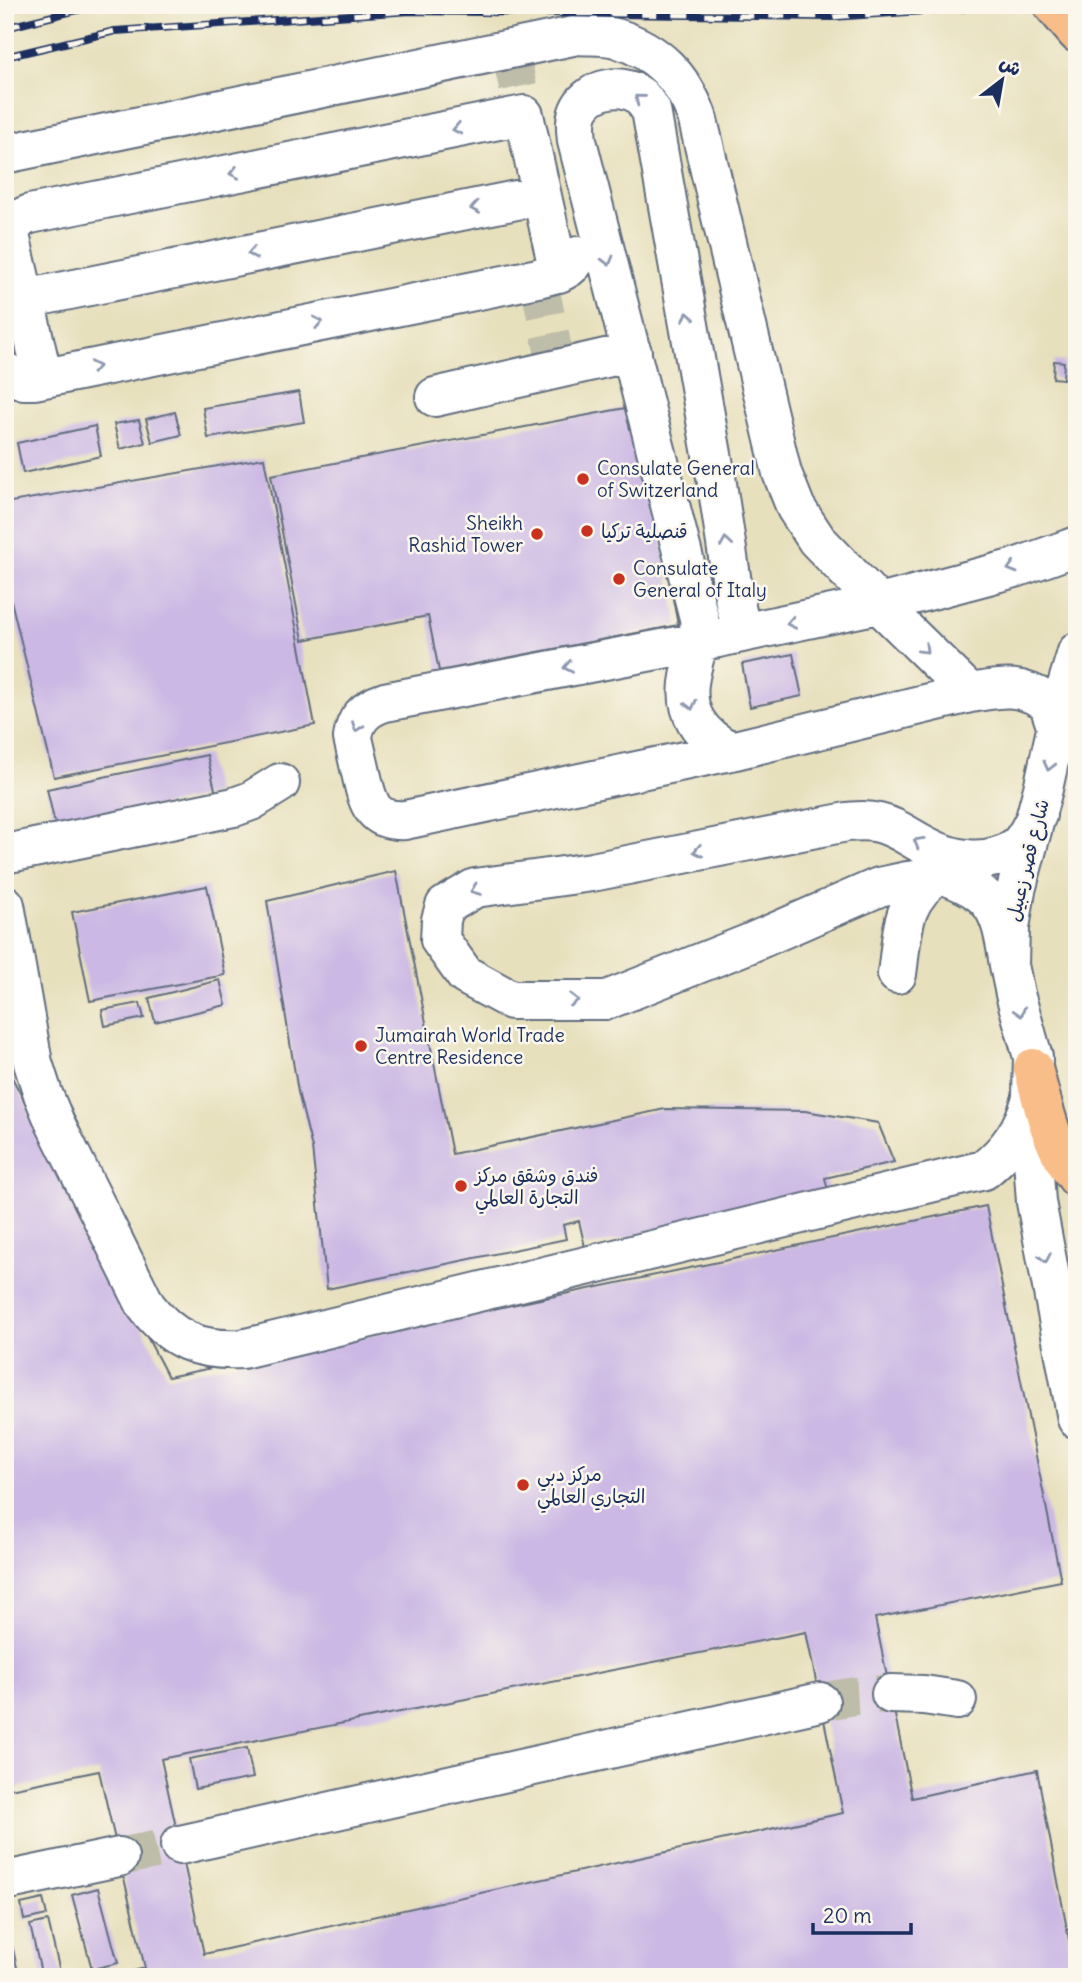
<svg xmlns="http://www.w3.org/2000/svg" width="1082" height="1982" font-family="Delius,'Playpen Sans Arabic',sans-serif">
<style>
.building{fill:#cbb8e4;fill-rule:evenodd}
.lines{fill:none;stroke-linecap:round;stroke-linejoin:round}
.minor-tunnel{stroke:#bebdaa;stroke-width:38;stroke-dasharray:38 19;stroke-linecap:butt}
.minor-casing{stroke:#626d7f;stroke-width:42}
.major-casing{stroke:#626d7f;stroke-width:42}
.minor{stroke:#fff;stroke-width:38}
.major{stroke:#f8bd89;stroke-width:38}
.rail-casing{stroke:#1b2f5e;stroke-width:8}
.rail{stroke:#fbf7ec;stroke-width:5;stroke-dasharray:16;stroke-linecap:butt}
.oneway{stroke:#8d97ae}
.poi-dot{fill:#c8321e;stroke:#fbf7ec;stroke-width:2.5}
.labels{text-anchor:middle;stroke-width:5;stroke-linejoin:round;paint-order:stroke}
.poi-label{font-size:19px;fill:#1b2f5e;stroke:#fbf7ec;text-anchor:start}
.street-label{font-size:19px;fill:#1b2f5e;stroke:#fbf7ec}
</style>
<rect width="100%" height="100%" fill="#fbf7ec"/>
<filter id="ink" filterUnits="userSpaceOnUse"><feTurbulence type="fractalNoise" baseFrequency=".0143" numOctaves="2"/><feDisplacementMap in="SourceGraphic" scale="14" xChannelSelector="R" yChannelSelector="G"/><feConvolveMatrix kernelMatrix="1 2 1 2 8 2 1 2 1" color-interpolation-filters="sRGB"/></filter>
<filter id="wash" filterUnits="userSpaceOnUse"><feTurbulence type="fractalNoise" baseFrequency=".00686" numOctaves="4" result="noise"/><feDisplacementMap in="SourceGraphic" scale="28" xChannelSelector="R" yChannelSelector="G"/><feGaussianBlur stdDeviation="1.57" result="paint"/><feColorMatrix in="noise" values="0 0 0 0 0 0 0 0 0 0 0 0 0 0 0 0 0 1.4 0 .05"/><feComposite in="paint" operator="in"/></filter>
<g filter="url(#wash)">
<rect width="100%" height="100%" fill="#e7e0bd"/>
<g id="blocks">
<!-- building -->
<path class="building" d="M1054,361L1064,362L1063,379L1053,378Z
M299,392L304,422L208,438L203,408Z
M636,406L678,625L439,671L428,616L303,640L271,475Z
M175,412L181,435L152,442L146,419Z
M139,420L145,443L120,449L114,424Z
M95,426L101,456L23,473L17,443Z
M264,458L315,725L54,777L5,576V503Z
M793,654L802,696L750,707L742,664Z
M207,755L216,794L56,829L47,789Z
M396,871L452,1154L665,1109L805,1111L878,1123L894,1162L825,1178L829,1195L585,1247L579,1221L563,1225L566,1239L327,1289L312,1148L298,1092L267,901Z
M207,886L225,975L90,1001L72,912Z
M220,980L226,1005L155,1022L149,998Z
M140,1003L144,1018L105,1026L102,1010Z
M5,1064L168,1377L986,1206L1061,1581L875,1618L912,1798L1037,1770L1076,1977H109L145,1968L99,1771L5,1790ZM806,1632L843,1813L204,1954L161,1759Z
M247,1748L253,1778L195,1789L189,1759Z
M98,1888L118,1963L92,1969L72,1895Z
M43,1899L47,1915L24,1920L21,1904Z
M48,1921L61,1976L59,1977H42L30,1925Z
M10,1935L19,1977H5V1936Z"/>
</g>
</g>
<g filter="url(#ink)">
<use href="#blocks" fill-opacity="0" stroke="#626d7f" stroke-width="2"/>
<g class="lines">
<!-- minor-tunnel -->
<path class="minor-tunnel" d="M510,50L524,115
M538,278L557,368
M820,1702L855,1696L891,1694
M119,1857L180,1845"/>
<defs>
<path id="minor" d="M5,154L578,35C590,36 605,35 616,38C658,51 682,77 697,116L782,473L796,508L817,540L879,604L970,693
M25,299L541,195
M5,372L23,380H35L538,278C554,274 571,272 578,256
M43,378L10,235C13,223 19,218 30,214L524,115L559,273
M435,397L632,352
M1077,652L1062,702L1043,789L1016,890L1010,928L1009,965L1015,994L1033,1057L1031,1131L1036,1202L1077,1419
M1057,729L1048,702C1017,683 1003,688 970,693L731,751L405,820C373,822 368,804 362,777C359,764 356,751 353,738C355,718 366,708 385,702L699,642L879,604L1015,568L1077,546
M731,751C700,736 683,712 690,677C694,656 701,639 699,618L577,141C576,130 574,119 580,108C591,88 622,82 640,96C644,99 647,106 651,110L716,477L735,603L742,633
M5,854L234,807L251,801L280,783
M5,905L33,1063L43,1094L55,1123L146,1306C172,1340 198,1351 242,1349L984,1170C1009,1150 1023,1129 1032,1098
M1009,965C1000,908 995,893 939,873L923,879L907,881L879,887L748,944L607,1000H511L465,975L440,940L441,920L445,906L475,888L592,872L847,822C858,821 868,820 879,823C897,827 911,839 928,847C954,861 990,866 1016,847C1026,840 1031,826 1037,815
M897,974C903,931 900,901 939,873
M891,1694L924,1695L957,1700
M180,1845L820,1702
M5,1881L119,1857"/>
<path id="major" d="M1053,5L1077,33
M1033,1068C1044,1108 1050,1145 1077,1178"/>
</defs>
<!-- minor casing -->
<use href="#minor" class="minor-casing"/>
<!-- major casing -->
<use href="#major" class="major-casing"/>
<!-- minor -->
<use href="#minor" class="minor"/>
<!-- major -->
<use href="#major" class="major"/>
<defs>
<path id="rail" d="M5,28L97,5
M5,57L115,31L410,11L831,17L1014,5"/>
</defs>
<!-- rail casing -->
<use href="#rail" class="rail-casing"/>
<!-- rail -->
<use href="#rail" class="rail"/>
</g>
<!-- one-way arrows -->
<defs><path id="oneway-chevron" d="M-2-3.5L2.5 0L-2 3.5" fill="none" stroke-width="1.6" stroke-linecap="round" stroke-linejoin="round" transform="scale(1.75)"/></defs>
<g class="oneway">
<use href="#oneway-chevron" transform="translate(639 99) rotate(-141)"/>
<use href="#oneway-chevron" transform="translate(457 129) rotate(169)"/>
<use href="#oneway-chevron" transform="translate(234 173) rotate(169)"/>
<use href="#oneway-chevron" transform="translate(475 208) rotate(169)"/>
<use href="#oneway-chevron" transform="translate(252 253) rotate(169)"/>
<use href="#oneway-chevron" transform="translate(608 261) rotate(75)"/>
<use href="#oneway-chevron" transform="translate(688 317) rotate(-100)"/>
<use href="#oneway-chevron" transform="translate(318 322) rotate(-11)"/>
<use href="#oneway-chevron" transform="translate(95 367) rotate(-11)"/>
<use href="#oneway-chevron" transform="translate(726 542) rotate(-99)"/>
<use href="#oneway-chevron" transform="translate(1012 568) rotate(164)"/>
<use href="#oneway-chevron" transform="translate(791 623) rotate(168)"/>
<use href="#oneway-chevron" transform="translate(924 649) rotate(44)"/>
<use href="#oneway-chevron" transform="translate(568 667) rotate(169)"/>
<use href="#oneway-chevron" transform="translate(691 705) rotate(77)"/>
<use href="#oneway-chevron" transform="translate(357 727) rotate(110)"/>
<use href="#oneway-chevron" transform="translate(1049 766) rotate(104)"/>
<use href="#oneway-chevron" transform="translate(918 842) rotate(-150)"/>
<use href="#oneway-chevron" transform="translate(698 851) rotate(169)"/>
<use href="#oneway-chevron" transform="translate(475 890) rotate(159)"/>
<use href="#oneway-chevron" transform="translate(574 1000)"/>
<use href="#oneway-chevron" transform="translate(1020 1012) rotate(73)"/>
<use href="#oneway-chevron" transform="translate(1045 1258) rotate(79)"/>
</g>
</g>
<!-- markers -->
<g class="poi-dot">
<circle cx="583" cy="479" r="7"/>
<circle cx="587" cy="531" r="7"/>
<circle cx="537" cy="534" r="7"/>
<circle cx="619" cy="579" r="7"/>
<circle cx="361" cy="1046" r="7"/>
<circle cx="461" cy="1186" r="7"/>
<circle cx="523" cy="1485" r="7"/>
</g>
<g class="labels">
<!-- poi labels -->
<g class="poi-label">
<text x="597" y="475">Consulate General<tspan x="597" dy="22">of Switzerland</tspan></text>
<text x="523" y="530" text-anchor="end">Sheikh<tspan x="523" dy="22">Rashid Tower</tspan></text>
<text x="601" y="538">قنصلية تركيا</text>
<text x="633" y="575">Consulate<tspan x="633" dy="22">General of Italy</tspan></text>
<text x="375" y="1042">Jumairah World Trade<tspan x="375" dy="22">Centre Residence</tspan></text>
<text x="475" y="1182">فندق وشقق مركز<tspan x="475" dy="22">التجارة العالمي</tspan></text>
<text x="537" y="1481">مركز دبي<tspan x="537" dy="22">التجاري العالمي</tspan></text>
</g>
<!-- street labels -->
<g class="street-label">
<text transform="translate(1027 860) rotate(-76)" y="7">شارع قصر زعبيل</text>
</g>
</g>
<!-- margin -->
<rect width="1082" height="1982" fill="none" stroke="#fbf7ec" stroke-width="28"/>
<!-- north arrow -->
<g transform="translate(1002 80) rotate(31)" stroke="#fbf7ec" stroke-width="5" paint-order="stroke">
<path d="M0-5L12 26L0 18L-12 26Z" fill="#1b2f5e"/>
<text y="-10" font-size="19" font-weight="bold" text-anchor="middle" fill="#1b2f5e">ش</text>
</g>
<!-- scale -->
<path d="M813 1923v10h98v-10" fill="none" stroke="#1b2f5e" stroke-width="3.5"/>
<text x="823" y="1923" font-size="21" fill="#1b2f5e" stroke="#fbf7ec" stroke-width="5" paint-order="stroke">20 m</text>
</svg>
